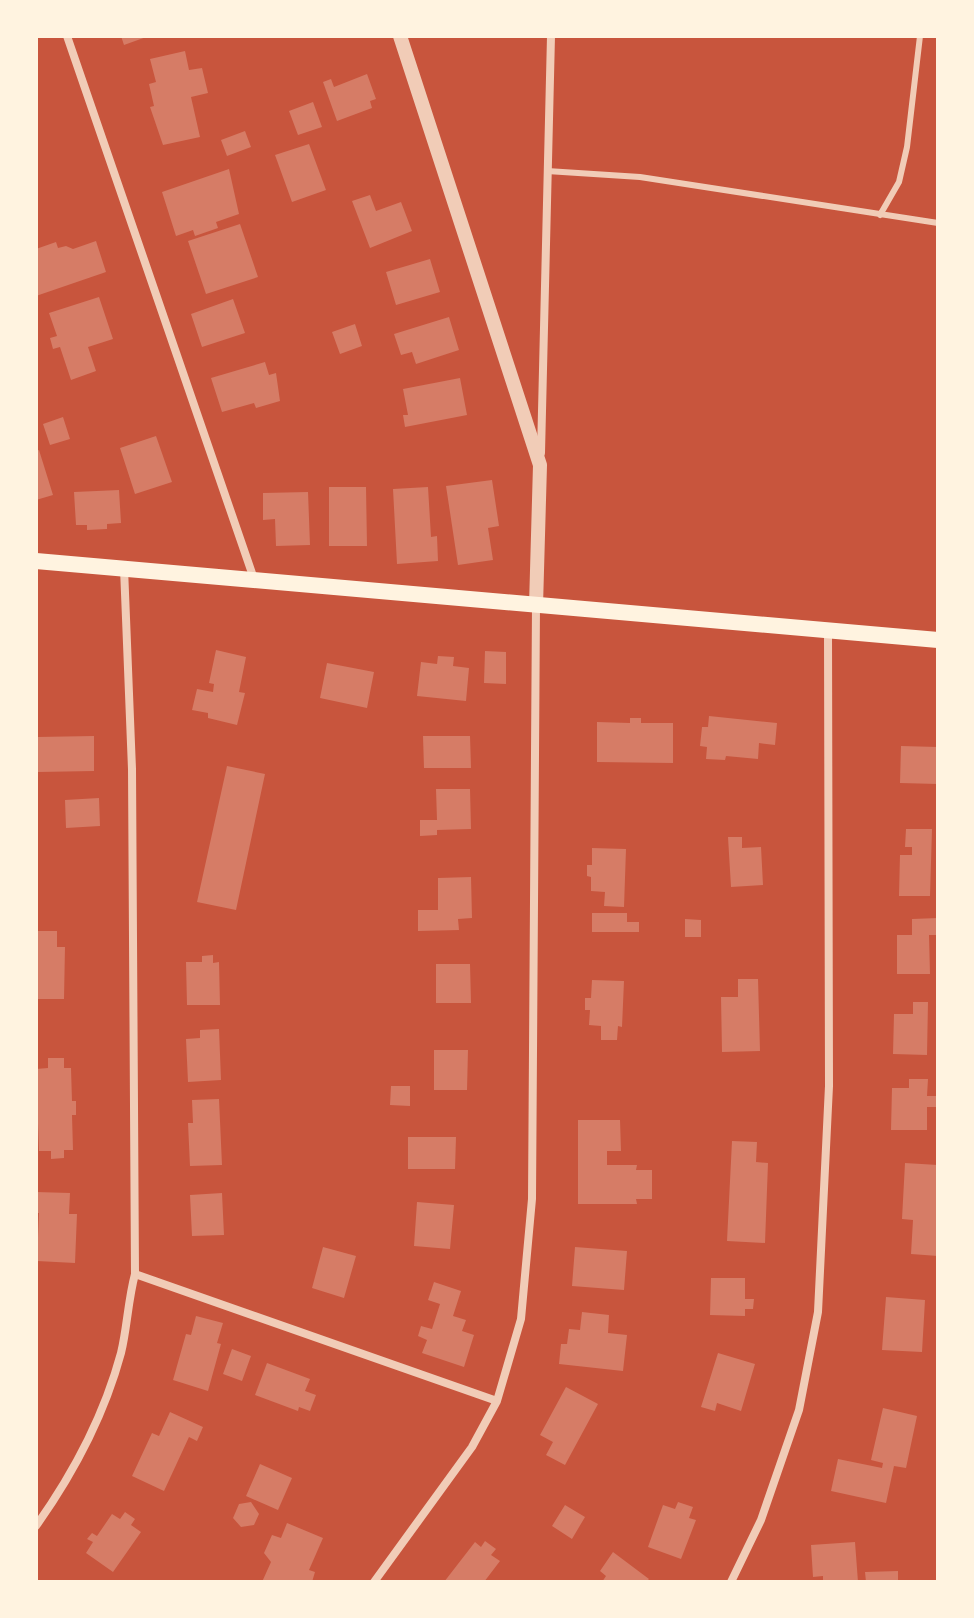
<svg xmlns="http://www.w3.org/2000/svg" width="974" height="1618" font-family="Rubik,sans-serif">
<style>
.building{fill:#d67c66}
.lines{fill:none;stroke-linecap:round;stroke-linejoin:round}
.service{stroke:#f1ccb7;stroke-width:6}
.minor{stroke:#f1ccb7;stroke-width:8}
.tertiary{stroke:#f1ccb7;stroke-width:14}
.secondary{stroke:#fff3e0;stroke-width:16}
</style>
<rect width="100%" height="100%" fill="#c8553d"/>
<!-- building -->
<path class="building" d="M121,36H149L124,45Z
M185,51L189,70L202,68L208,93L191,97L200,137L163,145L150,107L154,106L149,84L156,82L150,59Z
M367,74L376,99L370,101L372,108L337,121L323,82L331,79L334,87Z
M313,102L322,127L298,135L289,111Z
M245,131L251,147L227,156L221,140Z
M309,144L326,190L292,202L275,155Z
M229,169L239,214L216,222L218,228L195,236L193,230L176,236L162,192Z
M370,195L376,211L401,202L412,231L370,248L352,201Z
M240,224L258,277L206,294L188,241Z
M96,241L106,272L36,296V249L56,242L58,248L66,246L73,249Z
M430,259L440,292L396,305L386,272Z
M99,297L113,339L88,347L96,371L71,380L60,347L53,349L50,338L57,336L49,313Z
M233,299L245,333L202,347L191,314Z
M449,317L459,350L416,364L412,352L401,355L394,334Z
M355,324L362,346L340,354L332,332Z
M265,362L269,375L276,373L280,401L256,408L254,403L222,412L211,378Z
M460,378L467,415L405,427L403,415H408L403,389Z
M63,417L70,439L50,445L43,424Z
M156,436L172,482L135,494L120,448Z
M39,450L53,495L36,500V451Z
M492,480L499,526L488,528L493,560L458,565L446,486Z
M329,487H366L367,546H329Z
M428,487L431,537L437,536L438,561L397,564L393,489Z
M119,490L121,523L107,524V529L87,530V525H76L74,492Z
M308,492L310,545L276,546L275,519L263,520V493Z
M216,650L246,657L239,692L245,693L237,725L208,718V713L192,710L197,689L213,692L214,684L209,683Z
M485,651L506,652V684L484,683Z
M438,656L454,657L453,666L469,668L466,701L417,696L421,662L437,664Z
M327,663L374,672L367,708L320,698Z
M709,716L777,723L775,745L759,743L758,759L726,756L725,760L706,759L707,747L700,746L702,727H708Z
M630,718H641V723H673V763L597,762V722L630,723Z
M94,736V771L38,772L37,737Z
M423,736H470L471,768H424Z
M901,746L938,747V784L900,783Z
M227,766L265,774L236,910L197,902Z
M436,789H470L471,829L437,830V835L420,836V820H437Z
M99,798L100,826L66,828L65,800Z
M906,829H932L930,896H899L900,855H912V847H905Z
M728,837H742V848L761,847L763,885L731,887Z
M592,848L626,849L624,907L604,906L605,892L591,891V877L587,876V865H592Z
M471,877L472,918L458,919L459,930L418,931V910H438V878Z
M592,913H627V922H639V932H592Z
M938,918V935H929L930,974H897V935H912V919Z
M685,919L701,920V937H685Z
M36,931H57V947H65L64,999H36Z
M213,955V963L219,962L220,1005H187L186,962H202V956Z
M436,964H470L471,1003H436Z
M738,979H758L760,1051L722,1052L721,997H738Z
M592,980L624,981L622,1027L618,1026L617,1040H601V1026L589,1025L590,1010H585V998H591Z
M913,1002H928L927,1055L893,1054L894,1014H913Z
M219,1029L221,1080L188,1082L186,1039L200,1038V1030Z
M434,1050H468L467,1090H434Z
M48,1058H64V1068H71L72,1101H76V1115H72L73,1150H64V1158L51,1159V1151H39L36,1069L48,1068Z
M909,1079H928L927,1096H938V1107H927V1130H891L892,1088H909Z
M391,1086H410V1106L390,1105Z
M219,1099L222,1165L190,1166L188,1123H193L192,1100Z
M578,1120H620L621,1151H607V1165H637L636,1170H652V1199H636L637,1204H578Z
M408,1137H456L455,1169H408Z
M732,1141L757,1142L756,1162L768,1163L765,1243L727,1241Z
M905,1163L938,1165V1256L911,1254L913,1220L902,1219Z
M36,1192L70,1193L69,1214H77L75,1263L37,1261L39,1213H36Z
M222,1193L224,1235L192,1236L190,1195Z
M417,1202L454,1205L450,1249L414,1246Z
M323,1247L356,1256L344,1298L312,1288Z
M575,1247L627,1251L624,1290L572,1286Z
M711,1278H745V1299H754L753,1309H745V1316L710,1315Z
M434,1282L461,1291L453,1316L466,1320L462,1331L474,1335L464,1367L422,1353L427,1340L418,1336L421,1326L432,1329L440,1304L428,1300Z
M886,1297L925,1300L922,1352L882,1350Z
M582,1312L609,1315L608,1333L627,1335L623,1371L559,1364L561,1344H567L569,1329L580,1330Z
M196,1316L223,1323L217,1343L221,1344L208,1391L173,1380L186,1334L191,1335Z
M232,1349L251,1356L242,1381L223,1374Z
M718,1353L755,1364L741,1411L717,1403L715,1411L701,1407Z
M267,1363L310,1379L305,1391L316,1395L310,1411L299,1407L298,1411L255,1395Z
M566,1387L598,1404L565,1465L546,1455L553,1442L540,1435Z
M883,1408L917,1416L906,1468L894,1466L886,1503L831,1491L838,1459L882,1468L883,1463L871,1460Z
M170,1412L203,1427L197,1441L189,1437L164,1491L132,1476L152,1433L159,1436Z
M260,1464L292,1478L278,1510L246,1496Z
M251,1502L259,1514L254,1525L241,1527L233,1518L239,1504Z
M678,1502L693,1507L689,1518L696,1520L681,1559L648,1547L663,1505L675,1509Z
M565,1505L585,1517L572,1539L552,1526Z
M125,1512L135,1519L131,1525L141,1532L113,1572L86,1553L93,1542L87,1539L92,1533L97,1536L112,1514L120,1519Z
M287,1523L323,1538L309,1570L315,1572L312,1582H262L271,1562L264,1553L272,1535L281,1538Z
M485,1541L496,1549L491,1555L500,1561L484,1582H444L475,1542L481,1547Z
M855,1542L858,1582H823V1576L813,1577L811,1545Z
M613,1552L649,1579L646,1582H602L606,1576L600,1571Z
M898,1571V1582H866L865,1572Z"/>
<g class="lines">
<!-- service -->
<path class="service" d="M547,171L640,177L938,223
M880,215L899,182L907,147L920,36"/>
<!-- minor -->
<path class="minor" d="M67,36L254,579
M541,453L551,36
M135,1274L497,1401
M36,1526C73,1474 104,1416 121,1353C127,1329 128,1300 135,1274L132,769L124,568
M374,1582L472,1447L497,1401L521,1319L532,1199L536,606
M731,1582L761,1520L799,1410L818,1312L829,1086L828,633"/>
<!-- tertiary -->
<path class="tertiary" d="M400,36L540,465L536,606"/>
<!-- secondary -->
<path class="secondary" d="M36,561L938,640"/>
</g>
<!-- border -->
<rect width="974" height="1618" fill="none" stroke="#fff3e0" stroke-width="76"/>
</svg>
